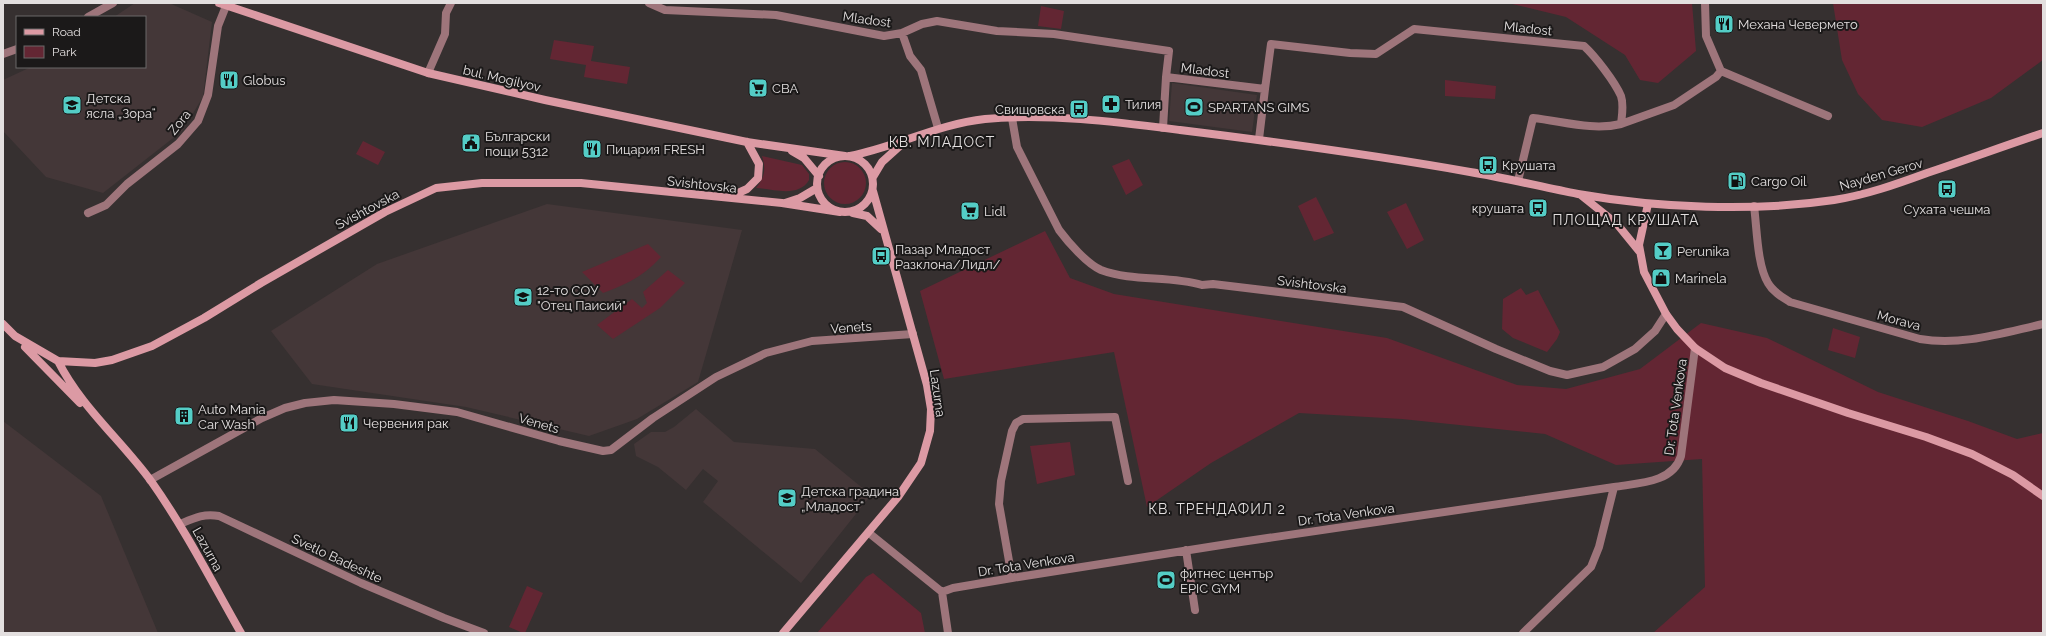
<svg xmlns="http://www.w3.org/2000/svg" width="2046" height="636" font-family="Raleway,sans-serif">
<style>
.built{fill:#443738}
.green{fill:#632633}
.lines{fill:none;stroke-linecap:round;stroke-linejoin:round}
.street{stroke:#9e757b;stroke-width:8}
.secondary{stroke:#dc9aa4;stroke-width:8}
.labels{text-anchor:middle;stroke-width:4;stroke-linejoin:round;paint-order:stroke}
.street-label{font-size:13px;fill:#e3dfdf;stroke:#1b1919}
.poi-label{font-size:13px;fill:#e3dfdf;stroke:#1b1919;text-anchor:start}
.neighbourhood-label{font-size:14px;letter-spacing:1px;fill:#e3dfdf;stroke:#1b1919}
</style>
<rect width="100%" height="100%" fill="#363030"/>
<!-- built -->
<path class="built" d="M135,3H169L212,22L203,97L182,131L103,193L46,177L3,131V80L31,67H145V17H114Z
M1172,83L1257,95L1252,132L1169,121Z
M547,204L742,230L698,382L637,419L589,436L466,407L312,384L271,331L377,264Z
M696,409L734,442L815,449L871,495L801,583L703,502L718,481L703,469L686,490L658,467L636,456L634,444L651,432H665L674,427Z
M3,421L101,496L158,633H3Z"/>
<!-- green -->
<path class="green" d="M1508,3H1692L1696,51L1658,83L1640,80L1625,55L1566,17Z
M1833,3H2043V60L1991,98L1922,127L1882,120L1858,94L1842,60Z
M1041,6L1064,11L1061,29L1038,26Z
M554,40L594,46L591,61L630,67L627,84L584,77L586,65L550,59Z
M1445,80L1496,86L1495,99L1445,96Z
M363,141L385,152L378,165L356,154Z
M762,156L802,165L809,174V180C799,198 773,189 756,188C765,177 766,169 762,156Z
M1129,159L1143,185L1126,195L1112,166Z
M824 183a21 21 0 1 1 42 0a21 21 0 1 1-42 0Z
M1316,197L1334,233L1314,241L1298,206Z
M1406,203L1424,240L1407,249L1387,212Z
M1045,231L1070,278L1114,294L1387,338L1517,385L1566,389L1640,369L1701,323L1767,338L1878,392L1968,421L2017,439L2043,433V633H1653L1705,587L1702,459L1616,465L1545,434L1402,419L1299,413L1211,463L1147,507L1114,352L944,379L920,291Z
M648,244L661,257C642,277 629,283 603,293L582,272Z
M668,270L685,283L660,308L613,339L597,325L632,299L642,308L647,303L643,292Z
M1521,288L1526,295L1538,290L1560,332L1557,339L1547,352L1513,338L1502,329L1503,299Z
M1833,328L1860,337L1855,358L1828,350Z
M1070,442L1075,475L1037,484L1030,446Z
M873,573L921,613L925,633H817L866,577Z
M527,586L543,593L525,633H523L509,627Z"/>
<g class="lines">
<!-- street -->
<path class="street" d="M649,3L665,10L776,15L884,36L902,33L922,24L937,21L997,31L1054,34L1169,51L1166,77L1265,89L1271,44L1350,53L1376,54L1414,29L1584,46C1595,56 1615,82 1621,96C1624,105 1622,115 1621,124C1592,131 1562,121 1533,118L1518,181
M1705,3L1706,36L1721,71
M88,17L113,3
M902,33L910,56L921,70L938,128
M3,54L17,49
M1721,71L1828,116
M428,73L445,34L446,13L451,3
M1012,118L1017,147L1059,230C1068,242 1087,264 1101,270C1133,282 1170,275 1202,285L1213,284L1403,307L1496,349L1550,371L1567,375L1603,367L1635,349L1655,331L1666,314
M1621,124L1674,105L1716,77L1721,71
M1163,128L1166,77
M1259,139L1265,89
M1754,206C1757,228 1757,265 1768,283C1773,292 1782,297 1790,302L1920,339C1962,346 2002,333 2043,324
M88,213L106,205L127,184L178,144L198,121L208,95L218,26L226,6
M150,480L262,418L285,408L305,403L334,400L394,404L457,412L559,441L603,451L611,450L653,418L716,377L766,353L812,341L913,334
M180,524C194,518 204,513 219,516L361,583L444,618L484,633
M869,533L942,592
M1186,550L1195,610
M1012,578L999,504L1001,481L1012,431L1016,423L1023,419L1115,417L1128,481
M942,592L953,588L1012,578L1234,543L1614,487C1638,483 1673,483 1681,456L1695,348
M942,592L948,633
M1523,633L1591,567L1599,547L1614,487"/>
<!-- secondary -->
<path class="secondary" d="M219,3L428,73L545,100L747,142L845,156
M792,151L804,158L819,176
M817 184a28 28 0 1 1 56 0a28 28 0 1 1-56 0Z
M850,156C896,147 938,124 985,119C1048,113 1117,122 1180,130C1277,142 1374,155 1470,172C1506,178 1542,187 1578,194C1658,208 1754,212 1834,200C1866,195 1897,184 1927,173C1966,160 2004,146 2043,133
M873,177L882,162L902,144
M1582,196L1617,224L1639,251
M729,197L747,189L758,178L759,164L747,142
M785,203L800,198L817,188
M1648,204L1639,245L1644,272L1666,314L1677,329L1695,348L1725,368L1761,383L1848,413L1926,437L1972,454L2013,475L2043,496
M853,213L867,216L881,229
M3,324L15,336L58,361L95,363L112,360L152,346L204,318L261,283L385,212L436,188L482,183H581L782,203L840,212
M25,347L80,403
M58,361C81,407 121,440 151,481C185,529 212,582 241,633
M783,633L898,497L921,463L930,431L931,409L927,385L873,191"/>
</g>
<!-- icons -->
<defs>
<symbol id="restaurant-square" viewBox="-11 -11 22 22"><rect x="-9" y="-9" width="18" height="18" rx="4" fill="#54cdc6" stroke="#1b1919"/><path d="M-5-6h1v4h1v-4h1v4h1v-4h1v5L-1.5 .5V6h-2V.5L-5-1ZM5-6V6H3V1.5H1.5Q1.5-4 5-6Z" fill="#111"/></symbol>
<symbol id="supermarket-square" viewBox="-11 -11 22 22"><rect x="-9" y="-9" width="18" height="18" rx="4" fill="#54cdc6" stroke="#1b1919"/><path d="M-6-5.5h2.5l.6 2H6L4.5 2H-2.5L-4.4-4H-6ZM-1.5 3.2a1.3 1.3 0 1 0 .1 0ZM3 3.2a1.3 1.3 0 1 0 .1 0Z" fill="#111"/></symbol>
<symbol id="pharmacy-square" viewBox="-11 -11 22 22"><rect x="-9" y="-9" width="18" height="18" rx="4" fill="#54cdc6" stroke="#1b1919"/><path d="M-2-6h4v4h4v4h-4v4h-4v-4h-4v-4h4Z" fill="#111"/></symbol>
<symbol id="school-square" viewBox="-11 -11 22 22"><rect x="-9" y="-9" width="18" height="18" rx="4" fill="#54cdc6" stroke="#1b1919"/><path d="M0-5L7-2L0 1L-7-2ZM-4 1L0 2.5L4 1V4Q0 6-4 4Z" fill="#111"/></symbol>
<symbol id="stadium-square" viewBox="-11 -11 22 22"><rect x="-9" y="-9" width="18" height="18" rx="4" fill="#54cdc6" stroke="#1b1919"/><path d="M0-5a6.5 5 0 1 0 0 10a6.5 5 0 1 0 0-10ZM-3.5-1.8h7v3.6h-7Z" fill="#111"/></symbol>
<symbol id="bus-square" viewBox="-11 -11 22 22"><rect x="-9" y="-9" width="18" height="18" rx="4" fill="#54cdc6" stroke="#1b1919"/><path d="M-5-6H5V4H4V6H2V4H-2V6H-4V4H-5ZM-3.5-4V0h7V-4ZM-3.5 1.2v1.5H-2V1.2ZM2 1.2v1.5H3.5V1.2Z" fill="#111"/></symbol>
<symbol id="civic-square" viewBox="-11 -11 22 22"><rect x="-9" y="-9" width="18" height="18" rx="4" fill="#54cdc6" stroke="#1b1919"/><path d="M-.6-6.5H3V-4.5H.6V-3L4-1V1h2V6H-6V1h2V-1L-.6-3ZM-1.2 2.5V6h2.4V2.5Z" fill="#111"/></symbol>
<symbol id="fuel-square" viewBox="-11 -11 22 22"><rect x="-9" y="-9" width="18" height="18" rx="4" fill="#54cdc6" stroke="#1b1919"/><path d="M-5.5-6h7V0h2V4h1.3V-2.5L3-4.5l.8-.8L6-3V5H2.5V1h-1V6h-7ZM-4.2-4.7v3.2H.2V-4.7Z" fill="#111"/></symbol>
<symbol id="bar-square" viewBox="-11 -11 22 22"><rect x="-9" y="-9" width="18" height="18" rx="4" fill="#54cdc6" stroke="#1b1919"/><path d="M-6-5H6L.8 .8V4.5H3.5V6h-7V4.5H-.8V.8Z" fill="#111"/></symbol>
<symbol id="shop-square" viewBox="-11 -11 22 22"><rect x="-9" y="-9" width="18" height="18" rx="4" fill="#54cdc6" stroke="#1b1919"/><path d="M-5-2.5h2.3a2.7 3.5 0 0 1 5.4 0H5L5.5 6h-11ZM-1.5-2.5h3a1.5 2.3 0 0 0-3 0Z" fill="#111"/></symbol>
<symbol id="building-square" viewBox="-11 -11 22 22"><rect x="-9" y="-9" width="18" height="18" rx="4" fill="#54cdc6" stroke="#1b1919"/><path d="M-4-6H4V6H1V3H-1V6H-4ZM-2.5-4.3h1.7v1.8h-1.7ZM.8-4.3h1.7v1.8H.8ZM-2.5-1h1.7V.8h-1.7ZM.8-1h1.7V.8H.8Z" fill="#111"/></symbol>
</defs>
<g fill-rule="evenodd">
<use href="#restaurant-square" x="1713" y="13" width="22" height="22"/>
<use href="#restaurant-square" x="218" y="69" width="22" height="22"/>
<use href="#supermarket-square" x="747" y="77" width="22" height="22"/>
<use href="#pharmacy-square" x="1100" y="93" width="22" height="22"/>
<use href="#school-square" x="61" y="94" width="22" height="22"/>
<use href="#stadium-square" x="1183" y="96" width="22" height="22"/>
<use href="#bus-square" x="1068" y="98" width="22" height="22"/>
<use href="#civic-square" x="460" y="132" width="22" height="22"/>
<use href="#restaurant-square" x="581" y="138" width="22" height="22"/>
<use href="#bus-square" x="1477" y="154" width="22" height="22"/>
<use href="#fuel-square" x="1726" y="170" width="22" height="22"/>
<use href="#bus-square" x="1936" y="178" width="22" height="22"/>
<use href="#bus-square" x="1527" y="197" width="22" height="22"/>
<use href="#supermarket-square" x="959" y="200" width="22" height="22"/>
<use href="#bar-square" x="1652" y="240" width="22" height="22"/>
<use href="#bus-square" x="870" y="245" width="22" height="22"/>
<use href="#shop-square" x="1650" y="267" width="22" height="22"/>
<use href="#school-square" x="512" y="286" width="22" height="22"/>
<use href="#building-square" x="173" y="405" width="22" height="22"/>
<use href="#restaurant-square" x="338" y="412" width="22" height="22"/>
<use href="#school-square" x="776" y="487" width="22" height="22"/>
<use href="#stadium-square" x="1155" y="569" width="22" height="22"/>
</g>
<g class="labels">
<!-- street labels -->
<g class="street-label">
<text transform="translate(867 19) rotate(8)" y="5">Mladost</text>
<text transform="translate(1528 28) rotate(6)" y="5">Mladost</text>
<text transform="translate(1205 70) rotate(7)" y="5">Mladost</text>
<text transform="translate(502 78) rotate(13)" y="5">bul. Mogilyov</text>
<text transform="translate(179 122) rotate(-52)" y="5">Zora</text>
<text transform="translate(1881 174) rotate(-16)" y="5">Nayden Gerov</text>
<text transform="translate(702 184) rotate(6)" y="5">Svishtovska</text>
<text transform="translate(367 209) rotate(-28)" y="5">Svishtovska</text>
<text transform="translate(1312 284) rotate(7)" y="5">Svishtovska</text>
<text transform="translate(1899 320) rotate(15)" y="5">Morava</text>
<text transform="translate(851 327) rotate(-4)" y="5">Venets</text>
<text transform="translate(938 393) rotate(82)" y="5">Lazurna</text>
<text transform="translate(1675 407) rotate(-82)" y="5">Dr. Tota Venkova</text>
<text transform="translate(539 423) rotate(16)" y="5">Venets</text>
<text transform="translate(1346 514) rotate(-8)" y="5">Dr. Tota Venkova</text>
<text transform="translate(208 549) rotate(61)" y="5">Lazurna</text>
<text transform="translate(337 558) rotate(25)" y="5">Svetlo Badeshte</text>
<text transform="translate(1026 564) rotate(-9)" y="5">Dr. Tota Venkova</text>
</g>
<!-- poi labels -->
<g class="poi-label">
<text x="1738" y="29">Механа Чевермето</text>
<text x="243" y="85">Globus</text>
<text x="772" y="93">CBA</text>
<text x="86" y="103">Детска<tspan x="86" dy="15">ясла „Зора“</tspan></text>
<text x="1125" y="109">Тилия</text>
<text x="1208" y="112">SPARTANS GIMS</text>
<text x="1065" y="114" text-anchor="end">Свищовска</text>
<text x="485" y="141">Български<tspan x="485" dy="15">пощи 5312</tspan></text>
<text x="606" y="154">Пицария FRESH</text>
<text x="1502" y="170">Крушата</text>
<text x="1751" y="186">Cargo Oil</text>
<text x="1524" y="213" text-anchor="end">крушата</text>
<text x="1947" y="214" text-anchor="middle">Сухата чешма</text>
<text x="984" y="216">Lidl</text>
<text x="895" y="254">Пазар Младост<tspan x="895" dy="15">Разклона/Лидл/</tspan></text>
<text x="1677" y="256">Perunika</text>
<text x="1675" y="283">Marinela</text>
<text x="537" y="295">12-то СОУ<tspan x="537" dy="15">"Отец Паисий"</tspan></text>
<text x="198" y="414">Auto Mania<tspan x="198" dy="15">Car Wash</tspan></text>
<text x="363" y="428">Червения рак</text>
<text x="801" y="496">Детска градина<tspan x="801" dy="15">„Младост“</tspan></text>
<text x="1180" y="578">фитнес център<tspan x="1180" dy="15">EPIC GYM</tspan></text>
</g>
<!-- neighbourhood labels -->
<g class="neighbourhood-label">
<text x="942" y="147">КВ. МЛАДОСТ</text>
<text x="1626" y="225">ПЛОЩАД КРУШАТА</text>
<text x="1217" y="514">КВ. ТРЕНДАФИЛ 2</text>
</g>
</g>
<!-- border -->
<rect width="2046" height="636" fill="none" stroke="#e3dfdf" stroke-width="8"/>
<!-- legend -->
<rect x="16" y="16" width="130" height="52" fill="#1b1919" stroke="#6b6868"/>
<rect x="24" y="29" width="20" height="6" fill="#dc9aa4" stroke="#6b6868"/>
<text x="52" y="36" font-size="12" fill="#e3dfdf">Road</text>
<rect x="24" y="46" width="20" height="12" fill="#632633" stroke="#6b6868"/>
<text x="52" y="56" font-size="12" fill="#e3dfdf">Park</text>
</svg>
